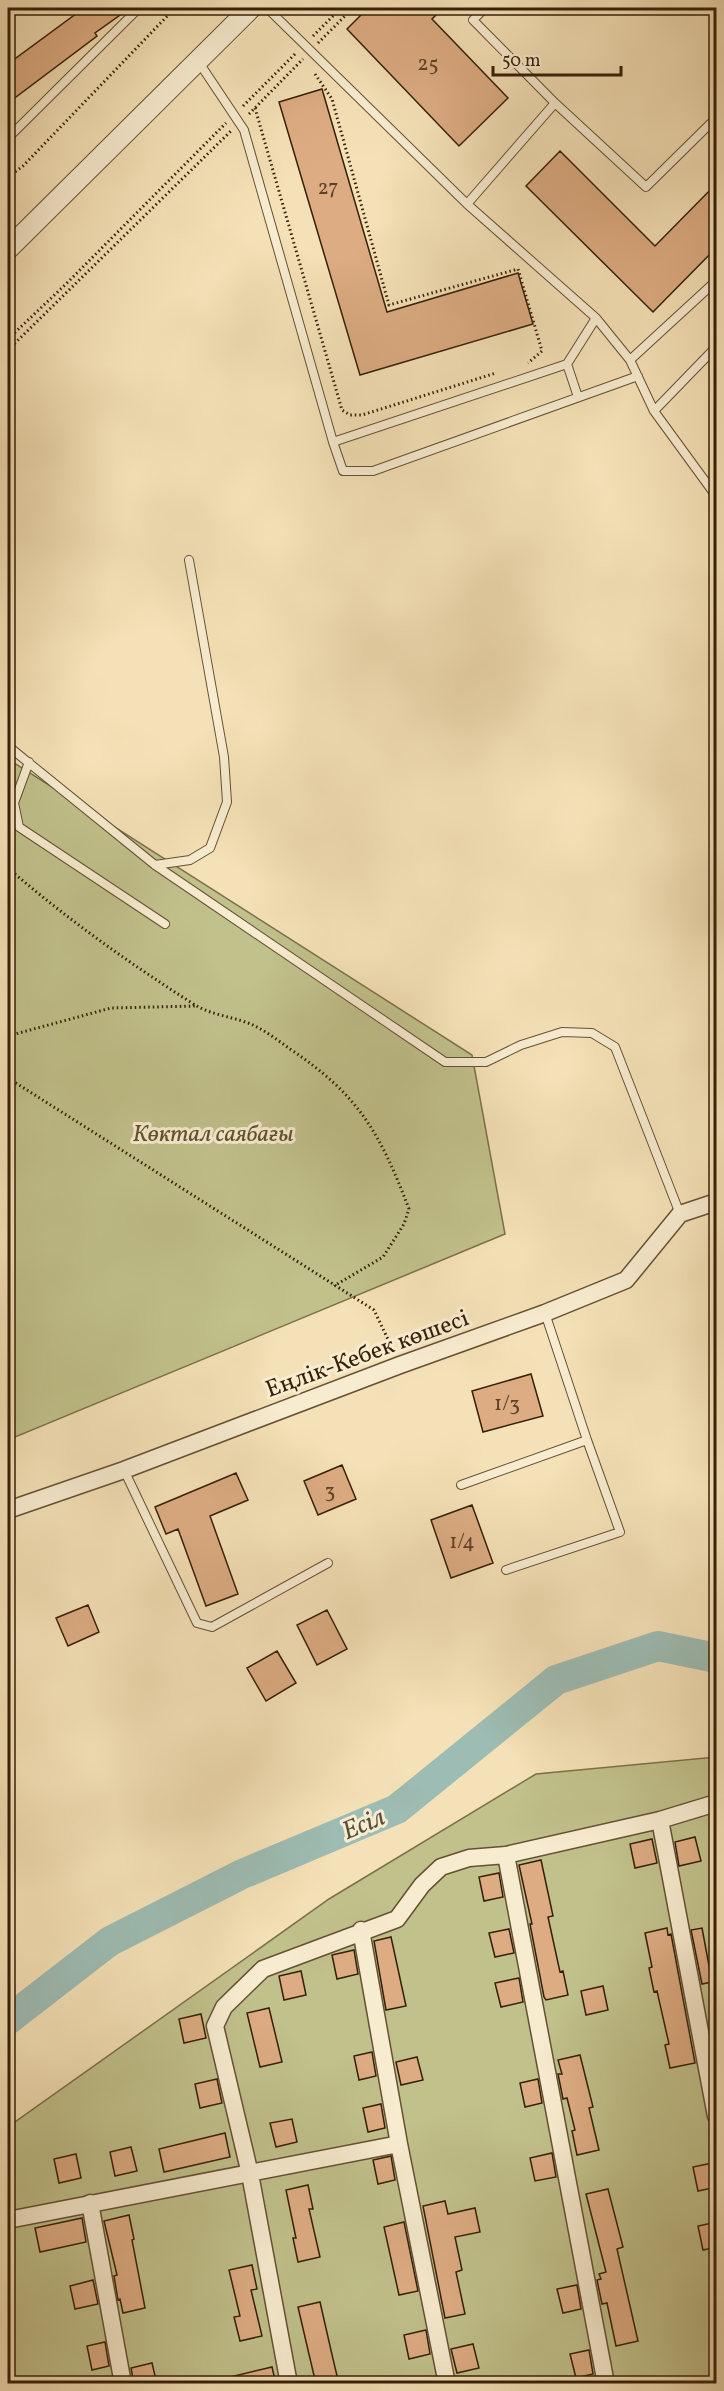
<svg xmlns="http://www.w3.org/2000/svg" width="724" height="2391" font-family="Vollkorn,serif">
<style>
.green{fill:#c1c18b;stroke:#7b704a;stroke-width:1.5}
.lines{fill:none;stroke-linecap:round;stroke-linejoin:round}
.river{stroke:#9dbcb3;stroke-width:30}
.building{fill:#ddac82;stroke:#351f08;stroke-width:1.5}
.service-casing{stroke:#655034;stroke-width:10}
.minor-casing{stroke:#655034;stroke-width:19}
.tertiary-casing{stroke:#655034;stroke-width:22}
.path{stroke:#351f08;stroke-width:3;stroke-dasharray:1.5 3;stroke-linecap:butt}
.service{stroke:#f8ecd0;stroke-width:8}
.minor{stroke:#f8ecd0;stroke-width:16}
.tertiary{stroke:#f8ecd0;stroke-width:20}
.labels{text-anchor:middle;stroke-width:6;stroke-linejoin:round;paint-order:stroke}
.number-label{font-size:21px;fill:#5f4226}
.park-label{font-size:24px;font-style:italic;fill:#5f502f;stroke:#f8ecd0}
.street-label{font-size:24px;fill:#351f08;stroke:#f8ecd0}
.water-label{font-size:26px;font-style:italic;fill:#544e3b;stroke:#f8ecd0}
</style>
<rect width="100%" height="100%" fill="#f5e1b7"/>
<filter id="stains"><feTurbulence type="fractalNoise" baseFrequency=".00333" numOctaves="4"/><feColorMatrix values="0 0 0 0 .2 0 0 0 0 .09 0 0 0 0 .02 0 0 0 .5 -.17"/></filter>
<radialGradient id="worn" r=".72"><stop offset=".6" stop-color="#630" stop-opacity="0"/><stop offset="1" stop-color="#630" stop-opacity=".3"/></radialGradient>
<!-- green -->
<path class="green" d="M8,759L472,1055L505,1234L8,1440Z
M716,1757V2383H8V2127L329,1899L536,1774Z"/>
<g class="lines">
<!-- river -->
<path class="river" d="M8,2020L110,1941L240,1875L397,1809L556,1680L658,1646L716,1658"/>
</g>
<!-- building -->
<path class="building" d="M84,8H130L95,33L97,36L8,103V64Z
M368,8H443L432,19L508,98L459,146L347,29Z
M322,89L387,312L518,273L533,324L360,375L279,102Z
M560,151L655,246L717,183V247L653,312L526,186Z
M531,1374L543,1416L483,1432L472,1391Z
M342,1465L356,1499L318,1515L304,1481Z
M236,1473L248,1500L210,1516L238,1594L206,1606L178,1529L166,1534L155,1507Z
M472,1505L493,1563L451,1578L431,1520Z
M88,1605L99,1632L68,1646L56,1618Z
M327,1610L347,1649L317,1665L297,1625Z
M277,1651L296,1683L266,1701L247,1668Z
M695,1837L701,1861L679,1866L675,1842Z
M652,1839L657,1863L635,1868L630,1844Z
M541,1860L553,1916L548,1917L560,1972L563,1971L568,1995L546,2000L544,1997L530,1924H532L519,1865Z
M499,1873L503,1897L484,1901L479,1877Z
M667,1928L668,1935L671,1934L695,2063L670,2068L665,2045L669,2044L657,1991L654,1992L649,1968L652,1967L645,1933Z
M702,1928L712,1982L702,1984L691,1930Z
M509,1929L514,1953L495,1957L489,1933Z
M391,1937L406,2006L386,2010L374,1941Z
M354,1950L358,1974L337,1979L332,1955Z
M301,1971L306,1995L284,2000L279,1976Z
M519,1978L523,2002L501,2007L495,1983Z
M603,1986L608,2010L586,2015L581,1991Z
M269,2008L282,2062L260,2067L247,2013Z
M201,2014L206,2038L184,2043L179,2019Z
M372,2052L376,2076L359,2080L354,2056Z
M580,2055L593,2107L589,2108L599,2150L577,2155L572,2131L575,2130L567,2098L563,2099L558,2074H562L558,2060Z
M417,2057L423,2080L401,2085L396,2062Z
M217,2079L222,2103L200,2108L195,2084Z
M538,2079L542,2103L525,2107L520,2083Z
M381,2104L385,2128L368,2132L363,2108Z
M292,2119L297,2142L276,2147L270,2123Z
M225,2133L230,2157L164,2172L159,2149Z
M131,2147L137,2171L115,2176L110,2152Z
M552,2153L556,2177L535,2181L530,2158Z
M76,2154L81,2178L59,2183L54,2159Z
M391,2156L395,2180L378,2184L373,2160Z
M717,2162V2187L698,2191L693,2167Z
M308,2185L313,2209H309L320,2257L298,2262L293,2238H296L286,2190Z
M608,2189L623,2247L617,2249L638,2341L616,2346L607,2303L602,2304L597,2280L601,2279L599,2274L606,2272L586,2194Z
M445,2201L448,2214L475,2208L480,2232L455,2237L462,2270L456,2272L465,2314L445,2318L423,2206Z
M129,2215L134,2239L132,2240L145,2308L123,2313L120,2299L118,2300L114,2276L117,2275L104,2221Z
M82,2218L86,2242L40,2252L35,2228Z
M404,2222L418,2291L399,2295L384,2227Z
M717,2222V2247L703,2250L698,2226Z
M252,2265L257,2289L251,2290L262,2336L240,2341L234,2317L240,2316L229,2270Z
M93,2280L98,2304L75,2309L70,2286Z
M577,2285L581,2309L563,2313L557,2289Z
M320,2302L333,2359L339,2384H316L308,2350L298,2307Z
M426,2330L430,2354L409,2359L404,2335Z
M105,2342L109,2366L92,2370L87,2346Z
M473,2344L479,2368L457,2373L451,2349Z
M589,2350L593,2374L576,2378L570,2354Z
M152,2363L157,2384H134L131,2368Z
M272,2367L276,2384H227L226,2378Z"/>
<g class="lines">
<defs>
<path id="service" d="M267,8L467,204L596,318L630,360L716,281
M709,8L716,10
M198,61L244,130L333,442L567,364L596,318
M555,103L646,187L716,118
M8,138L139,8
M467,204L555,103L473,20L485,8
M630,360L654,411L716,496
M567,364L578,397
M654,411L716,347
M333,442L343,471H373L638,376
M8,746L155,865L445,1062H486L521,1045L562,1032L592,1033L615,1047L680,1214
M29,762L14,803L19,827L165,924
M155,865L190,860L210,848L227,802L224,757L189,560
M124,1470L197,1623L212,1627L328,1563
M461,1485L587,1440
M506,1570L620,1532L587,1440L545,1313"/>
<path id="minor" d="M8,1510L124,1470L400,1365L545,1313L626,1280L680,1214L716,1202
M660,1820L716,2116
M506,1855L606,2384
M361,1930L399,2144L447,2384
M90,2203L123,2384
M8,2220L399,2144
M289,2384L250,2174L215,2026L224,2007L263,1969L397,1919L422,1885L441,1867L469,1858L506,1855L660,1820L716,1803"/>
<path id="tertiary" d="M8,249L251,8"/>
</defs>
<!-- service casing -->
<use href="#service" class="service-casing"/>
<!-- minor casing -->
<use href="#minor" class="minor-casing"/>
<!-- tertiary casing -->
<use href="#tertiary" class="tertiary-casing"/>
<!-- path -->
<path class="path" d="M313,36L341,8
M318,43L353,8
M315,74L332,99L389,305L518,269L542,351L528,363
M243,106L296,53
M255,108L342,410L350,415H362L496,373
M249,114L303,59
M8,177L23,166L175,8
M8,339L66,284L226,123
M8,350L231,131
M8,868C67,919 129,963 195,1005C213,1016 237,1017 255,1026C267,1032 279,1041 290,1049C359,1095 380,1133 409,1209L404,1224L383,1257L334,1286
M8,1036L111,1008L197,1006
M8,1078L374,1310L393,1350"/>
<!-- service -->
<use href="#service" class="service"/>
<!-- minor -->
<use href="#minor" class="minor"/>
<!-- tertiary -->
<use href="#tertiary" class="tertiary"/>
</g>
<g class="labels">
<!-- number labels -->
<g class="number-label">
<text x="428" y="70">25</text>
<text x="328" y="194">27</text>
<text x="507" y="1410">1/3</text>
<text x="330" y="1497">3</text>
<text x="462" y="1548">1/4</text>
</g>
<!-- park labels -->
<g class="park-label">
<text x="213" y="1141">Көктал саябағы</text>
</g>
<!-- street labels -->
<g class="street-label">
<text transform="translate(367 1353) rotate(-20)" y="8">Еңлік-Кебек көшесі</text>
</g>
<!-- water labels -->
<g class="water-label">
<text transform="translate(363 1823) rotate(-23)" y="9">Есіл</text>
</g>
</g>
<!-- margin -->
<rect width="724" height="2391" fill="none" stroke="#f5e1b7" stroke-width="30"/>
<rect x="9" y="9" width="706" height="2373" fill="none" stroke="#351f08" stroke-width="3"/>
<rect x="15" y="15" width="694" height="2361" fill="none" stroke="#351f08" stroke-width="1.5"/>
<!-- scale -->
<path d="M493 66v9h128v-9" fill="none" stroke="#351f08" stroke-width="3"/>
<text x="502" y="66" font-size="18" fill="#351f08" stroke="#f8ecd0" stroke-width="4.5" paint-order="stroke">50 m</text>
<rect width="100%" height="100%" filter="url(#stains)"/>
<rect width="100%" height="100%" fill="url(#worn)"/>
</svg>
